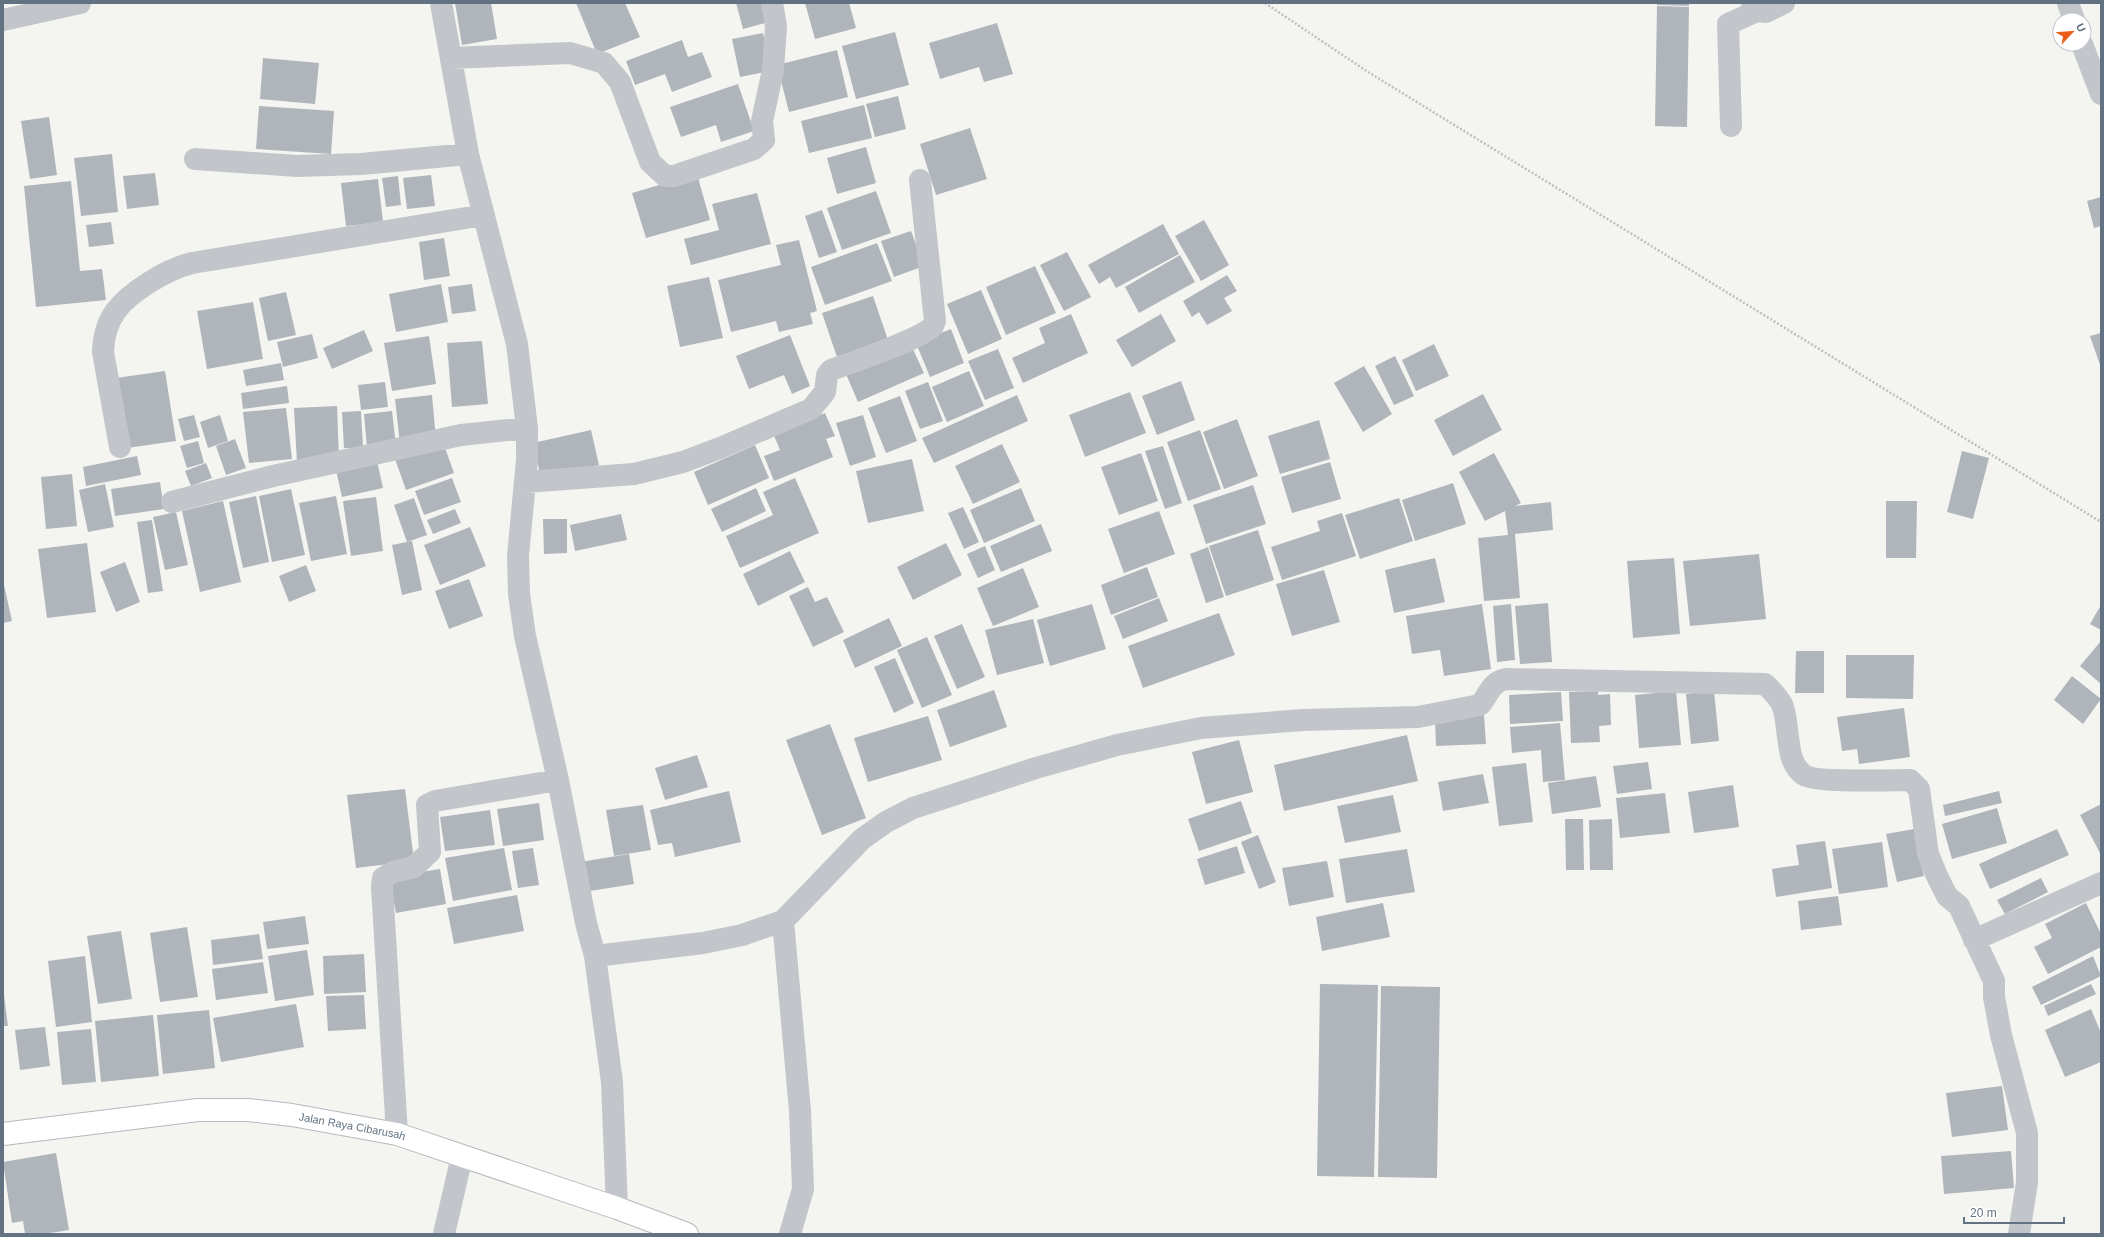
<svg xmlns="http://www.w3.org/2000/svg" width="2104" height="1237" font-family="Helvetica,sans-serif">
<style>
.building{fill:#afb5bb}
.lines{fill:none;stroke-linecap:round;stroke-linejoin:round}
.primary-casing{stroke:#b5b9bd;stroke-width:24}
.path{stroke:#bebfc1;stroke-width:2.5;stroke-dasharray:2 2;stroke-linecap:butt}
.street{stroke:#c2c5c9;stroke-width:22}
.primary{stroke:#fff;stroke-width:22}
.labels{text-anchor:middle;stroke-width:4;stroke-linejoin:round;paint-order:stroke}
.street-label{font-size:11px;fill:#627283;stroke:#fff}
</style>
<rect width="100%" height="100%" fill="#f4f5f0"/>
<!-- building -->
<path class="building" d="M455,3H491L497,39L462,45Z
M576,3H625L640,37L597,54Z
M736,3H764L769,22L743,29Z
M805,3H849L856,28L815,39Z
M1657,3H1689V6L1657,5Z
M1657,6L1689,7L1687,127L1655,126Z
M997,23L1013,74L984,82L979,67L940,79L929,43Z
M895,32L909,85L856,99L842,46Z
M763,33L771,71L740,77L732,39Z
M682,40L688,57L702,52L712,77L672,92L665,74L635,85L626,61Z
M837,50L848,97L789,112L777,65Z
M263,58L319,63L315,104L260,99Z
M738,84L754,131L721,142L716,125L681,137L670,107Z
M898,96L906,129L875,137L866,104Z
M864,105L872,138L809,153L801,121Z
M259,106L334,111L331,154L256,149Z
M49,117L57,175L30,179L21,121Z
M970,128L987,179L936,195L920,144Z
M866,147L876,183L837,194L827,158Z
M112,154L118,212L81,216L74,158Z
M155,173L159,205L127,209L123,176Z
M697,174L710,220L646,238L632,193Z
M431,175L435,206L407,209L403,178Z
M398,176L401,205L386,207L382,178Z
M378,179L383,222L346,226L341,183Z
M71,181L80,271L102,269L106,300L36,307L24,186Z
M876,191L891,233L842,250L827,208Z
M757,193L771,244L691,265L684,239L719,230L712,204Z
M2101,197V226L2094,228L2087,201Z
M822,210L837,252L819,258L805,216Z
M1204,220L1229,265L1201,281L1175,236Z
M111,222L114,244L89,247L86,225Z
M1163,224L1179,254L1116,288L1110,277L1099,284L1088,265Z
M911,231L924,266L894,277L881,241Z
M444,238L450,276L424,280L419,242Z
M799,240L817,311L810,313L813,324L779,332L776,321L731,332L718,280L781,265L776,245Z
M877,243L892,281L825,305L811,267Z
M1067,252L1091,297L1064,311L1040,265Z
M1180,255L1195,282L1139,313L1125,287Z
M1035,266L1056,313L1006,335L986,287Z
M1227,275L1237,291L1224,298L1232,311L1207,325L1199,312L1192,317L1183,301Z
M709,277L723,338L680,347L667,286Z
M441,284L448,322L396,332L389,294Z
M472,284L476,311L452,314L448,287Z
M981,290L1002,339L968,354L947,304Z
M286,292L296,335L268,341L259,298Z
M873,296L889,343L838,360L822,313Z
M253,302L263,359L207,369L197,311Z
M1071,314L1088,353L1023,383L1012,358L1045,343L1039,328Z
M1161,314L1176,341L1132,367L1116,340Z
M951,329L964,363L930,377L916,343Z
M364,330L373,351L332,369L323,348Z
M2101,333V368L2090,336Z
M312,334L318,358L283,367L277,342Z
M790,335L810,386L792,394L784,375L749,389L736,356Z
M429,336L436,384L392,391L384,343Z
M482,341L488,404L452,407L447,343Z
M1434,344L1449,376L1416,391L1402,360Z
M911,345L924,373L858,402L846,374Z
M998,349L1014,388L985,400L968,361Z
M1395,356L1414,396L1394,405L1375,366Z
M281,363L284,380L246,386L243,370Z
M1364,366L1392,414L1363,432L1334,383Z
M165,371L176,441L127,448L116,378Z
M969,371L984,406L947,422L932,387Z
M1181,381L1195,420L1157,435L1142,396Z
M385,382L388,407L361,410L358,385Z
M928,382L943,421L920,429L905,391Z
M287,386L289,403L243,409L241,393Z
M1130,392L1146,433L1085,457L1069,415Z
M1483,394L1502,430L1453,456L1434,420Z
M432,395L436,440L400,444L395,399Z
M1017,395L1028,421L934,463L922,438Z
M900,396L917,441L886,453L868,408Z
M337,406L339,460L297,463L294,408Z
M286,408L292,459L249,463L243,412Z
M361,411L363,448H344L342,412Z
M392,411L396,445L367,448L364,414Z
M825,413L835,436L826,439L833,457L774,481L764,456L780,450L773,433Z
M194,415L200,437L184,441L178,419Z
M220,415L228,441L208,448L200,422Z
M863,415L876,457L850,466L836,423Z
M1237,419L1258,476L1224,489L1203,432Z
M1319,420L1330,459L1280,474L1268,436Z
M591,430L599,465L541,478L533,443Z
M1200,430L1221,489L1188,501L1167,442Z
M235,439L246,468L226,475L216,446Z
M198,441L204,463L187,468L180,446Z
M443,442L454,473L406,490L395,459Z
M1002,444L1020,482L973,504L955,466Z
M755,445L769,478L708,505L694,472Z
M1163,446L1182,503L1165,509L1145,451Z
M1962,451L1989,458L1973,519L1947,512Z
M1141,453L1158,501L1119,515L1101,467Z
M1494,453L1521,503L1515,506L1551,502L1553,530L1515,534L1520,598L1484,601L1478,538L1508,535L1505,511L1485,521L1459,472Z
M137,456L141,475L86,486L83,467Z
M912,459L924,511L868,523L856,471Z
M377,461L383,488L342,497L336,470Z
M1330,462L1341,499L1292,513L1281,477Z
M206,463L212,478L191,486L185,471Z
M72,474L77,526L46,529L41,477Z
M452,478L461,502L424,515L415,491Z
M795,478L819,533L740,568L726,536L773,515L763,492Z
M160,482L164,509L115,516L111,489Z
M1453,483L1466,524L1415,541L1402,500Z
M105,484L114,527L88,532L79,490Z
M1253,485L1266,524L1206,544L1193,505Z
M756,488L766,511L722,532L711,509Z
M1021,488L1035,521L984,543L970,510Z
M291,489L305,555L272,562L259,496Z
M256,496L269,562L243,568L229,502Z
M336,496L347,554L311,561L299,503Z
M376,497L383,551L351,556L343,501Z
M414,498L427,535L407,542L394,505Z
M1399,498L1413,541L1360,559L1345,515Z
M223,501L241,582L200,592L182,511Z
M1886,501H1917L1916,558H1886Z
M963,507L979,542L964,549L948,513Z
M455,509L461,523L433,534L427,520Z
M1159,511L1175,554L1124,573L1108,529Z
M176,512L188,565L165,570L153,517Z
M1342,513L1356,556L1282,580L1271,547L1320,531L1317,521Z
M621,514L627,540L575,551L570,525Z
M543,519H567V553L544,554Z
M152,520L163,591L148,593L137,522Z
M1041,524L1052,551L1001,572L990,546Z
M470,527L486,566L440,585L424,545Z
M1258,530L1274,580L1226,596L1209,546Z
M412,541L422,590L402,595L392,545Z
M87,543L96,612L47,618L38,549Z
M946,543L962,575L913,600L897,567Z
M985,546L995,570L978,578L967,554Z
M1208,547L1224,597L1206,603L1190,554Z
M790,551L805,582L758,606L743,574Z
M1759,554L1766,619L1690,626L1683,561Z
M1435,558L1445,602L1394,613L1385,570Z
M1674,558L1680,634L1633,638L1627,561Z
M125,562L140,602L116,612L100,572Z
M306,565L316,591L289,602L279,576Z
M1147,567L1158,597L1111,615L1101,585Z
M1023,568L1039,607L993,626L977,588Z
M1324,570L1340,622L1292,636L1276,584Z
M469,579L483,616L449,629L435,591Z
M3,580L12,621L3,623Z
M808,587L815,602L827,597L844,632L813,647L789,596Z
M1159,598L1168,621L1123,639L1114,616Z
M1548,603L1552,662L1520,664L1515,606Z
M1092,604L1106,649L1050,666L1037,620Z
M1482,604L1491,669L1444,676L1440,650L1412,654L1406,616Z
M1511,604L1515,660L1497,662L1493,606Z
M2101,605V630L2090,624Z
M1219,613L1235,655L1143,688L1128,646Z
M889,618L902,646L855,668L843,640Z
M1033,619L1044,663L997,675L985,630Z
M962,624L985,677L957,689L934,636Z
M927,637L952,695L922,708L897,650Z
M2101,641V684L2080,666Z
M1796,651H1824V693H1795Z
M1846,655H1914L1913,699L1846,698Z
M895,658L914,703L894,713L874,667Z
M2072,676L2101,699L2083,724L2054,700Z
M994,690L1007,727L950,747L937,710Z
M1598,691V695L1610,694L1611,725L1599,726L1600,742L1571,743L1569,692Z
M1676,691L1681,745L1639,748L1635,695Z
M1714,691L1719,741L1691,744L1686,694Z
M1561,692L1563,721L1510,724L1509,695Z
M1904,708L1910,757L1859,764L1857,749L1842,751L1837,717Z
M1484,715L1486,744L1436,746L1435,718Z
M928,716L942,760L868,782L854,738Z
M1560,723L1565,780L1543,782L1541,750L1512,753L1510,727Z
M830,724L866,818L822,835L786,740Z
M1407,735L1418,781L1284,811L1274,765Z
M1239,740L1253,792L1206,804L1192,752Z
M697,755L708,787L665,800L655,768Z
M1648,762L1652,789L1617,794L1613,766Z
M1526,763L1533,822L1499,826L1492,767Z
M1483,774L1489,803L1443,811L1438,782Z
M1596,776L1601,807L1552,814L1548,783Z
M1733,785L1739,827L1694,833L1688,792Z
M405,789L414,861L356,868L347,795Z
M729,791L741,842L675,857L672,843L658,845L650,810Z
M1999,791L2002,803L1945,816L1943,805Z
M1665,793L1670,833L1620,838L1616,798Z
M1393,795L1401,832L1345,843L1337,806Z
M1241,801L1252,833L1199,851L1188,819Z
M539,803L544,840L503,846L497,809Z
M2101,804V855L2080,815Z
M643,805L651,850L614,856L606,810Z
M1997,808L2007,843L1952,859L1942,824Z
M490,810L495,845L445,851L440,817Z
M1565,819H1583L1584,870H1566Z
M1612,819L1613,870H1590L1589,820Z
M1914,829L1924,876L1897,882L1886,834Z
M2057,829L2069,855L1990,889L1979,864Z
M1258,835L1276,882L1259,889L1241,842Z
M1825,841L1832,888L1776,897L1772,869L1799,865L1796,845Z
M1882,842L1888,887L1839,894L1832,849Z
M1237,846L1245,873L1205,885L1197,859Z
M504,848L512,890L453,901L445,858Z
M533,848L539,885L518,888L512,851Z
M1407,849L1415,892L1346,903L1339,859Z
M629,854L634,884L584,892L580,862Z
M1327,861L1334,897L1289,906L1282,868Z
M440,869L446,904L396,913L389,877Z
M2041,878L2048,892L2005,914L1997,900Z
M517,895L524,931L454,944L447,908Z
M1838,896L1842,925L1801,930L1798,901Z
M1383,903L1390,937L1322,951L1316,917Z
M2086,903L2101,934V947L2048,974L2034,947L2052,938L2045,924Z
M305,916L309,944L267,949L263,922Z
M187,927L198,997L160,1002L150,933Z
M121,931L132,999L98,1004L87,936Z
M259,934L263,959L213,965L211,940Z
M307,950L314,995L275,1001L268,956Z
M364,954L366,992L324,994L323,956Z
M85,956L92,1022L56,1027L48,961Z
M2093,956L2101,976L2041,1005L2032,987Z
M263,962L268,993L216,1000L212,969Z
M1320,984L1378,985L1374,1177L1317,1176Z
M2091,984L2096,994L2048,1016L2044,1006Z
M1381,986L1440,987L1437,1178L1378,1177Z
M3,987L8,1026H3Z
M364,995L366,1029L328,1031L326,996Z
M296,1004L304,1047L221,1062L213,1018Z
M2091,1009L2101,1033V1062L2065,1077L2045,1030Z
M209,1010L215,1068L163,1074L157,1015Z
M153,1015L159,1076L101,1082L95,1021Z
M45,1027L50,1066L20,1070L15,1030Z
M91,1029L96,1082L62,1085L57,1032Z
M2002,1086L2008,1130L1952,1137L1946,1093Z
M2011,1151L2014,1188L1944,1194L1941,1156Z
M56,1153L69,1230L44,1234H25L23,1221L12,1223L3,1162Z"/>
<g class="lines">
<defs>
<g id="primary">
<path id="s1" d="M3,1134L198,1110H248L292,1115L397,1134L617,1208L687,1234"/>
</g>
</defs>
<!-- primary casing -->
<use href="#primary" class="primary-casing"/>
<!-- path -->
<path class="path" d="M1265,3L1368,72L2101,522"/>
<!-- street -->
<path class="street" d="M441,3L468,154L517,344L527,428V460L518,556L519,594L525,636L558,780L586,923L595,956L612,1082L617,1208
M1752,3L1757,11L1766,12L1784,3
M2068,3L2074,20
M3,20L80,3
M2082,44L2101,94
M451,58L570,53L604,63L620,82L650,162L665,176H674L754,149L764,140L762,121L773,70L776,26L772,3
M1731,126L1728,24L1757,11
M195,159L297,166L361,164L468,154
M120,447L103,352C104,317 121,300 150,282C164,273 176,267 192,263L484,215
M525,482L634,474L683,462L720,448L811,409L825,392L827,375L831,370C848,364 926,337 933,326C933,326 935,321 935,321L920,180
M172,502L273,476L461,435L527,428
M783,921L800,1111L803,1189L790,1234
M1974,940L2101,883
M595,956L703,943L742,935L783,921L862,839L886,822L913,808L1036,768L1117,745L1201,728L1303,720L1418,717L1480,705C1489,695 1490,682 1506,679L1765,684C1787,705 1784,708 1788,737C1790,751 1791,766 1804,775C1816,783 1892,780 1910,780L1919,789L1928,854L1937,876L1947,896L1959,906L1994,981V997L2001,1035L2027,1133V1182L2019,1234
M397,1134L382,887L383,878L393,872L414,867L430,852L427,805L435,801L558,780
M444,1234L462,1156"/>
<!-- primary -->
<use href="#primary" class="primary"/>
</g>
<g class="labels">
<!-- street labels -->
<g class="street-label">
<text dy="4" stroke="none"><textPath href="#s1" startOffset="352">Jalan Raya Cibarusah</textPath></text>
</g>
</g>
<!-- border -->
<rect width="2104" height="1237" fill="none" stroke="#627283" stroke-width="8"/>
<!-- north arrow -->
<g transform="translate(2072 32) rotate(64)"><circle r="19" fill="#ffffff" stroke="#c0c7cd"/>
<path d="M0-3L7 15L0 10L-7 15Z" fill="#ec5c19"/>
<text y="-6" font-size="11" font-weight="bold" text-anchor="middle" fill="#627283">U</text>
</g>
<!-- scale -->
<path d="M1964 1217v6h100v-6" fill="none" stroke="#627283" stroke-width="2"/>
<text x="1970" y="1217" font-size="12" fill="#627283" stroke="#ffffff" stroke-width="3" paint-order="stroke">20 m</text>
</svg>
